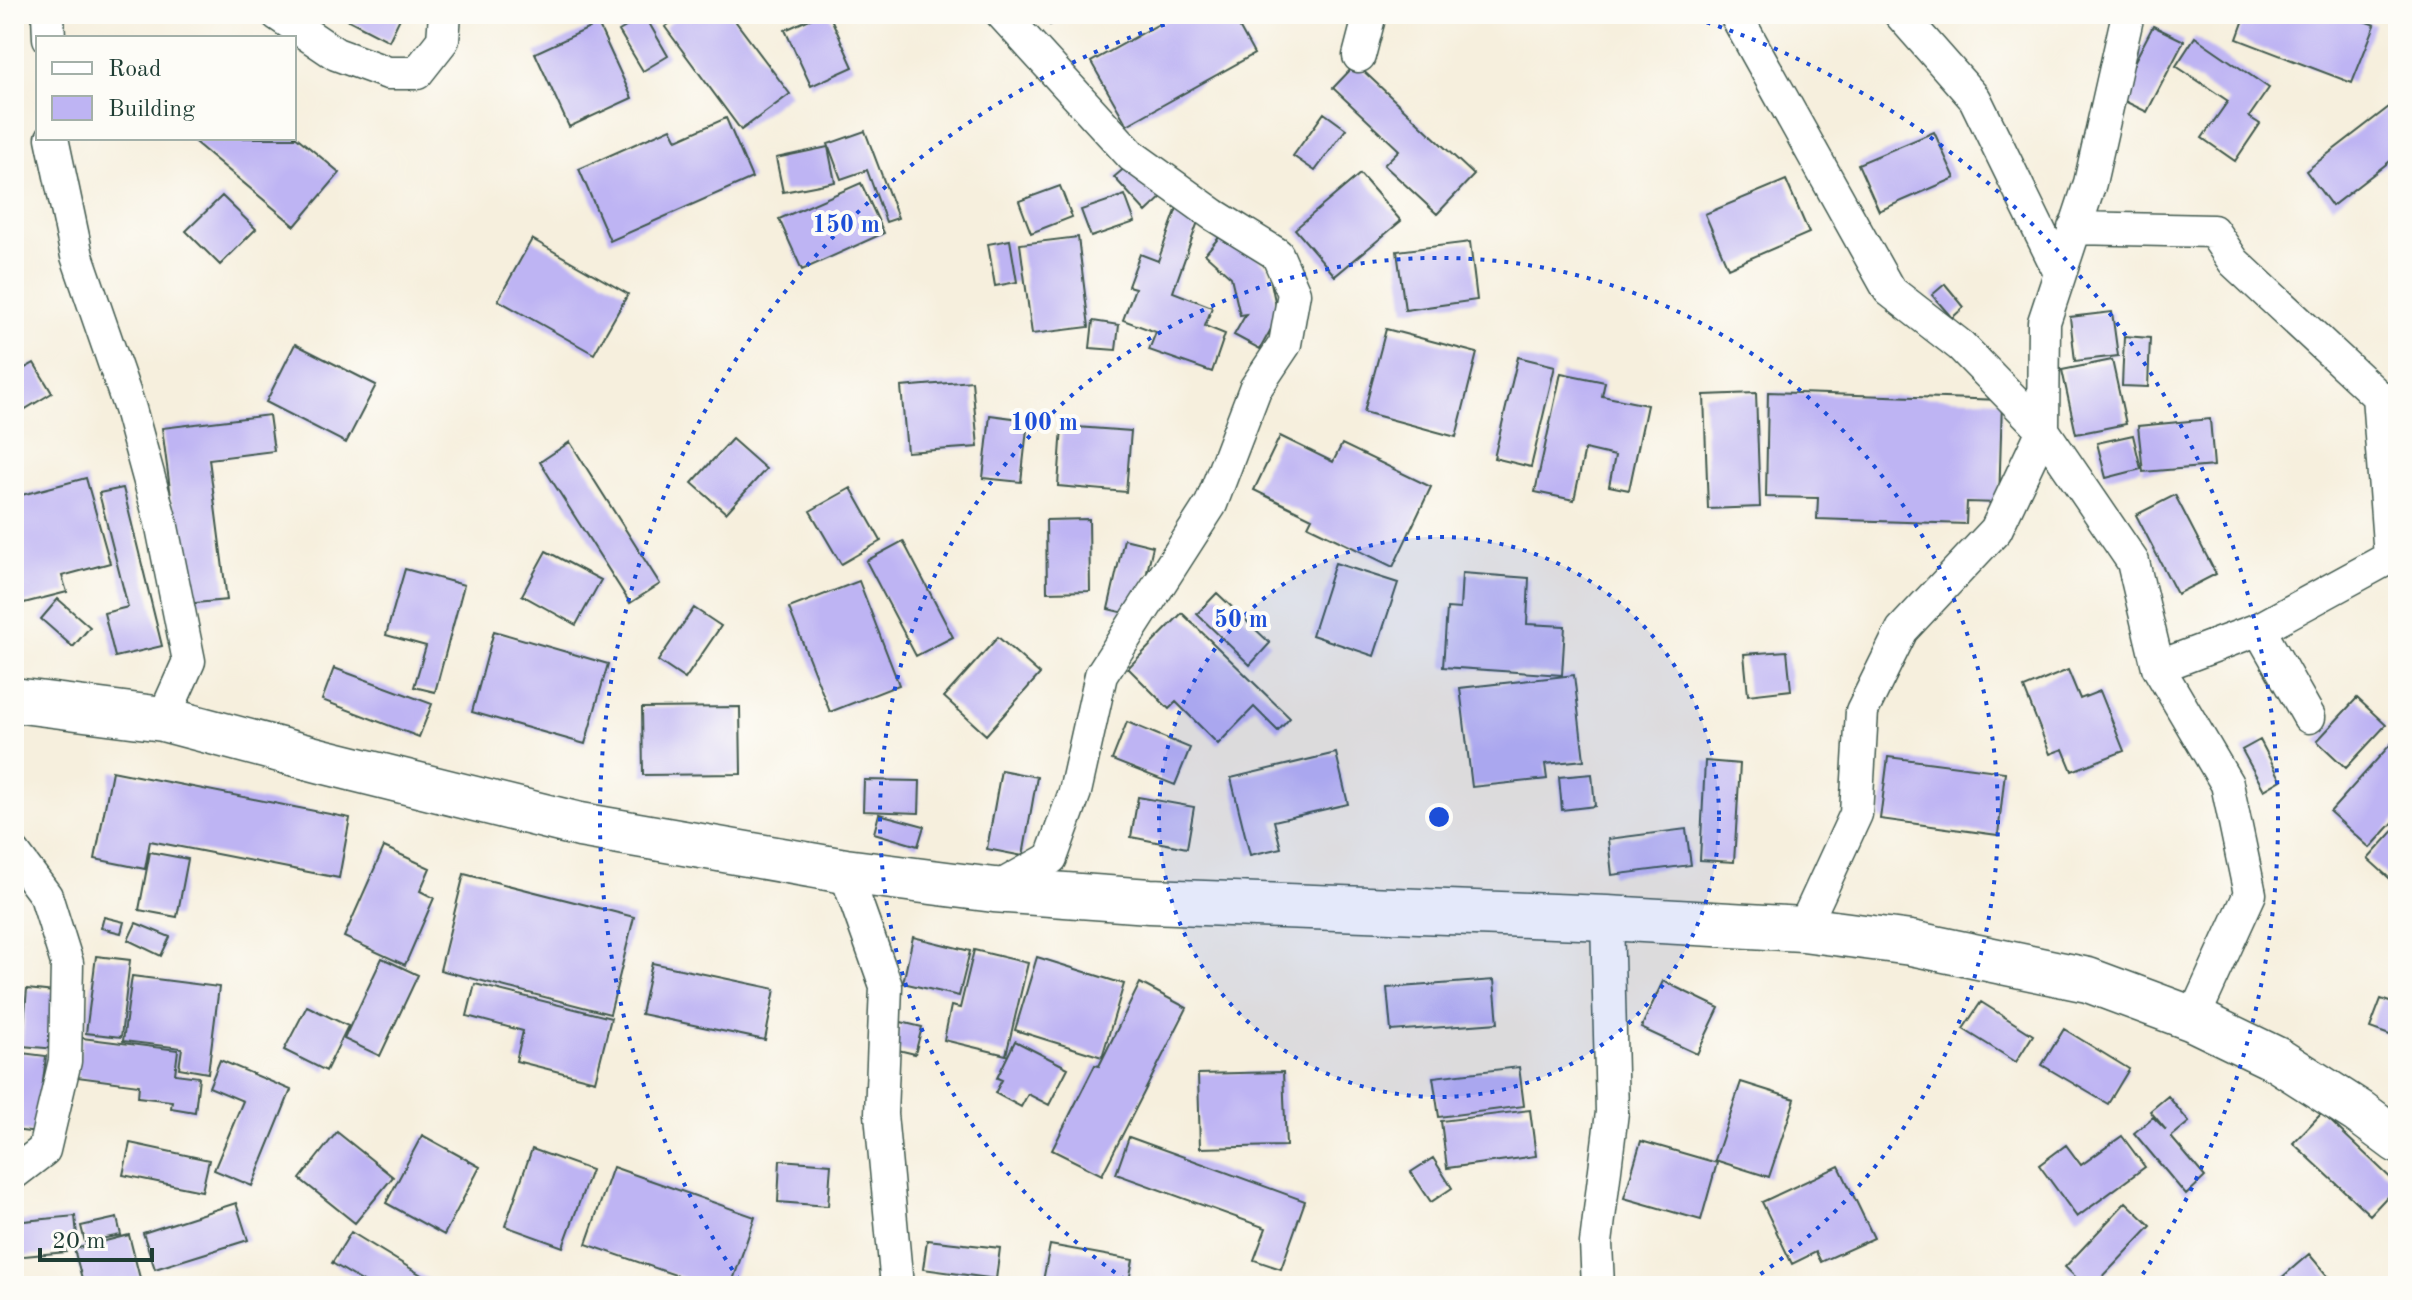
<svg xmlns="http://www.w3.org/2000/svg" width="2412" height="1300" font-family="'Old Standard TT',serif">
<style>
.building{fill:#beb4f3}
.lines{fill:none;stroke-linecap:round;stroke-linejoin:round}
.minor-casing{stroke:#3f584d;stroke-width:35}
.secondary-casing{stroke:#3f584d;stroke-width:47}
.minor{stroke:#fff;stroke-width:32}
.secondary{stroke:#fff;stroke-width:44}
.ring{fill:none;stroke:#1d4ed8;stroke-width:4;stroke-dasharray:4 8}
.centre{fill:#1d4ed8;stroke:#fdfcf7;stroke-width:4}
.ring-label{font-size:24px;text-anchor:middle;font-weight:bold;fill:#1d4ed8;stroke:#fdfcf7;stroke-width:8;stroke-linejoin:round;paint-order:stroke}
</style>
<rect width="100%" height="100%" fill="#fdfcf7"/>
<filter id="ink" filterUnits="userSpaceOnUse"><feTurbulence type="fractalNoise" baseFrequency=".0125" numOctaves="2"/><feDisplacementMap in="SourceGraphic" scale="16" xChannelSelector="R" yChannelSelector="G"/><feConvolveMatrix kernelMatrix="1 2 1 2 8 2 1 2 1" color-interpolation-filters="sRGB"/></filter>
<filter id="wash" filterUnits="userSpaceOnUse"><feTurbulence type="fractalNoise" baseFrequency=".006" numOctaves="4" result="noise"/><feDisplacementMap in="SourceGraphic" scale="32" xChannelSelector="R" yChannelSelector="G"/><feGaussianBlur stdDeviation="1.8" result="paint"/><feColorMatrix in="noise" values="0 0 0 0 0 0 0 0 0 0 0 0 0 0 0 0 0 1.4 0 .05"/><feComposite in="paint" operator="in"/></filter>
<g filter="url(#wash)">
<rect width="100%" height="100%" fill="#f6efdd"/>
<g id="blocks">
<!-- building -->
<path class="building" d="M337,14H402L389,41Z
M682,14H730L790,94L741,130L665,27Z
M821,14H829L853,67L811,86L785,30Z
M1044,14H1070L1050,25Z
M1177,14H1232L1254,54L1127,125L1091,62Z
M2246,14H2345L2375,25L2352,83L2237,39Z
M645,16L668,56L643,71L619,31Z
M598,24L632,98L569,127L535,53Z
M2153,26L2184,41L2147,112L2116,97Z
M2195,37L2269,88L2249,117L2260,124L2235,161L2202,138L2228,101L2176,66Z
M1356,64L1474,175L1437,214L1384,165L1399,150L1333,88Z
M2398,100V155L2332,206L2306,171Z
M1324,113L1346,129L1315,171L1293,156Z
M726,118L752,178L610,241L579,169L671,128L677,140Z
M865,131L898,218L886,222L867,170L841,179L828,144Z
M1934,132L1955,178L1879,211L1858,164Z
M294,135L340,173L295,226L190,138H294Z
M828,147L835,182L783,192L776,158Z
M1134,160L1166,193L1146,212L1114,177Z
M1360,174L1401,221L1335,276L1295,229Z
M1786,180L1809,233L1728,268L1705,214Z
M861,183L884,233L802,270L779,219Z
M1060,186L1072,217L1031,233L1019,201Z
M1125,195L1135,222L1091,237L1081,210Z
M222,196L256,229L220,265L186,231Z
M1178,205L1201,213L1173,292L1212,307L1205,326L1225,334L1212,372L1149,350L1156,332L1123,320L1135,288L1128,286L1140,254L1158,261Z
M1227,228L1268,268L1276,306L1282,309L1260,349L1234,335L1246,314L1240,315L1231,277L1205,254Z
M1078,237L1089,327L1032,334L1020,244Z
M532,239L628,294L594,354L498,300Z
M1010,240L1017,282L995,286L988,244Z
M1470,242L1477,300L1405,310L1397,251Z
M1945,284L1964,307L1952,318L1932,295Z
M2112,312L2118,356L2075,361L2070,317Z
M1093,321L1119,325L1116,350L1090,348Z
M1386,329L1477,353L1456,437L1364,412Z
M2124,336L2150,338L2148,387L2122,386Z
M295,344L376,385L346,443L266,402Z
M1518,357L1555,366L1531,467L1494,458Z
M2112,360L2126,424L2076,434L2062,370Z
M34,363L52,393L22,411L14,397V374Z
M1561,373L1605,382L1602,396L1647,405L1629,490L1609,486L1615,456L1585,449L1574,500L1535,492Z
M972,381L978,447L907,452L901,387Z
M1768,392L2002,400L1999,503L1967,502L1966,524L1817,519L1818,498L1766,497Z
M1756,393L1760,507L1708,509L1704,395Z
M269,415L274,451L209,459L227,600L185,604L162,428Z
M990,415L1028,420L1021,482L983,478Z
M2210,419L2214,466L2143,472L2138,426Z
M1062,426L1131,431L1126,492L1058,486Z
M2133,435L2141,469L2106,478L2097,443Z
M1280,436L1333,462L1342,444L1431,487L1393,567L1308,526L1312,518L1254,490Z
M732,439L766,469L726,513L692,483Z
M570,442L660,584L630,603L540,462Z
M86,478L110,563L62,576L67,592L20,604L14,581V497Z
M123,488L162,646L115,657L104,613L128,607L99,493Z
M851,488L881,541L841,564L810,511Z
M2175,495L2216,574L2177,594L2136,515Z
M1089,519L1090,591L1047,592L1046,520Z
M1124,539L1153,546L1137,616L1108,609Z
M903,541L953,637L916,656L866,561Z
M546,551L601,580L576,625L522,595Z
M1335,563L1398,583L1374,656L1312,635Z
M405,569L464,585L435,692L414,687L426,646L386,635Z
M1462,573L1529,578L1527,624L1565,626L1562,675L1443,667L1447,608L1460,609Z
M859,581L899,685L830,712L789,608Z
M1217,593L1270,643L1250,665L1197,614Z
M58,599L90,627L73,647L41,619Z
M694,608L721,626L685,679L658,661Z
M1182,613L1290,718L1278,731L1254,707L1218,744L1176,702L1169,709L1128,668Z
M494,631L608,664L585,744L472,712Z
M998,637L1040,674L986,735L944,697Z
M1787,651L1791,690L1748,695L1744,654Z
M334,668L432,704L419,737L322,700Z
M2068,670L2080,699L2100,691L2124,751L2072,771L2063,749L2050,754L2024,688Z
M1574,675L1584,760L1545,764L1547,779L1472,787L1460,688Z
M2357,698L2386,725L2346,768L2317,741Z
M740,707L741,774L643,775L642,708Z
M1127,722L1190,748L1175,785L1112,760Z
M2398,736V817L2370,848L2330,812Z
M2260,740L2281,780L2264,790L2242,750Z
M1336,753L1348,804L1274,821L1281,848L1250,855L1231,778Z
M1888,757L2005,772L1998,835L1880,819Z
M1705,761L1740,764L1734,862L1700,860Z
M1001,770L1037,777L1023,856L987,849Z
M112,771L350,818L339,878L150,841L145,869L95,859Z
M1592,774L1595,806L1562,810L1559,777Z
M864,780L920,781L919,813L863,811Z
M1138,797L1194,807L1187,848L1131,837Z
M879,814L924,826L918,846L874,833Z
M2398,826V886L2368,859Z
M1686,829L1691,865L1612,875L1608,839Z
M384,847L430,868L420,891L434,898L405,965L344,937Z
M150,852L188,859L177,917L139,910Z
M464,874L634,917L610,1014L440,970Z
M104,917L124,922L121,933L101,928Z
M136,923L170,937L161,956L128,940Z
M913,937L970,951L959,996L903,983Z
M974,950L1028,963L1006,1055L944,1040L951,1006L960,1008Z
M96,956L130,960L121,1037L86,1033Z
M1037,957L1124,984L1102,1057L1015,1030Z
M382,958L418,975L380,1056L344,1039Z
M652,963L775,989L765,1040L641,1014Z
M132,976L219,987L208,1073L179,1068L182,1048L123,1041Z
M1494,980L1498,1023L1391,1031L1387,988Z
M1663,981L1719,1008L1697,1054L1641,1028Z
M1140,983L1187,1008L1102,1175L1052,1150L1095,1065L1099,1066Z
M475,984L611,1018L595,1081L516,1061L523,1031L467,1016Z
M27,989L63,993L57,1049L22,1046Z
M2381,999L2398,1005V1038L2370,1028Z
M1981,1002L2033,1035L2016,1062L1963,1029Z
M307,1006L348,1026L326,1071L284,1050Z
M901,1022L922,1027L915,1054L894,1049Z
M2064,1029L2129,1069L2108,1104L2042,1065Z
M82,1038L178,1050L175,1074L199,1077L195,1112L171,1108L172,1101L138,1097L139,1085L77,1077Z
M1015,1041L1068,1068L1049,1105L1028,1094L1021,1107L995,1093L1002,1080L997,1078Z
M14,1052L46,1056L37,1133L14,1130Z
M220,1060L291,1090L252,1186L214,1170L243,1101L209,1087Z
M1519,1067L1524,1106L1439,1117L1433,1077Z
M1283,1072L1286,1146L1200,1148L1198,1074Z
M1741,1082L1795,1099L1769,1177L1715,1160Z
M2168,1096L2189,1122L2171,1137L2205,1177L2186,1195L2134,1133L2153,1117L2166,1130L2150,1111Z
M1530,1110L1536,1156L1447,1168L1441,1121Z
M2322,1113L2398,1185L2370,1215L2293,1143Z
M337,1132L393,1177L355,1223L300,1179Z
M422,1135L480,1167L444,1235L386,1203Z
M2122,1136L2145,1167L2077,1217L2039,1165L2066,1145L2081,1165Z
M1129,1137L1305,1201L1281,1269L1254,1260L1266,1228L1116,1174Z
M1641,1141L1717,1163L1701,1220L1624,1198Z
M130,1143L209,1160L202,1191L123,1175Z
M532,1149L591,1170L563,1247L505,1226Z
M1433,1158L1452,1188L1431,1202L1411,1172Z
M780,1160L831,1164L828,1206L778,1202Z
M1839,1166L1874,1238L1821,1262L1816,1252L1792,1264L1762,1202Z
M613,1167L755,1217L731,1286H707L586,1244Z
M2126,1202L2151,1226L2094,1286H2085L2065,1267Z
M236,1203L248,1240L155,1269L143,1233Z
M75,1216L78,1245L65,1246L66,1252L14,1257V1222Z
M117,1218L121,1235L85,1242L81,1226Z
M351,1232L436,1284L434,1286H370L332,1263Z
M129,1235L142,1286H84L74,1249Z
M927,1240L1000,1248L996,1279L923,1269Z
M1050,1245L1133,1260L1128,1286L1094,1282V1286H1042Z
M2309,1254L2336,1286H2272Z"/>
</g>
</g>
<g filter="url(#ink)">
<use href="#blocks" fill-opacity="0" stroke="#3f584d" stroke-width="2"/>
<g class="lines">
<defs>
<path id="minor" d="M48,14L49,38
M277,14L336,54L388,73H417L443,40L445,14
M1735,14L1889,290L1961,346L2043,430L2133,562L2158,667L2227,784L2250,894L2193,1019
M1900,14L1975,99L2060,273
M1359,56L1370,14
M52,138L77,256L130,409L161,522L189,661L163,719
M2074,228L2213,231L2234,262L2378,396L2390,557
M2259,629L2309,717
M2158,667L2259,629L2398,553
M14,853L46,896L67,963L65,1061L44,1150L14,1173
M845,871L886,986L881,1114L897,1286
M994,890L1051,858L1075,792L1101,675L1211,504L1255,389L1285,344L1294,293L1277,254L1214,215L1132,156L1002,14
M1803,929L1856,814L1862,711L1902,630L1996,530L2043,430L2044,322L2090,183L2128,14
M1598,1286L1596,1243L1612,1112L1607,918"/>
<path id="secondary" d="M14,700L163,719L322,761L580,825L845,871L994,890L1150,901L1607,918L1803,929L1911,943L2088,980L2193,1019L2276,1059L2359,1112L2398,1141"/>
</defs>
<!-- minor casing -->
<use href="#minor" class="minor-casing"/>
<!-- secondary casing -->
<use href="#secondary" class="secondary-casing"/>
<!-- minor -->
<use href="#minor" class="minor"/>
<!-- secondary -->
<use href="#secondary" class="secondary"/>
</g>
</g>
<!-- distance rings -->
<circle cx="1439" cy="817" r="280" fill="#1d4ed8" fill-opacity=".12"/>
<g class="ring">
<circle cx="1439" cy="817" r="280"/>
<path d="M1135 1286A559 559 0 1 1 1743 1286"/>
<path d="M739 1280A839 839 0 0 1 1194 15M1684 15A839 839 0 0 1 2139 1280"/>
</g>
<circle cx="1439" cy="817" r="12" class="centre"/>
<g class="ring-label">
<text x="846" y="232">150 m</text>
<text x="1044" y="430">100 m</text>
<text x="1241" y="627">50 m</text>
</g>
<!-- margin -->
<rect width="2412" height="1300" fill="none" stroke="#fdfcf7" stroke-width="48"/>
<!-- legend -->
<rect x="36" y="36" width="260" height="104" fill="#fdfcf7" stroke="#a4b0a9" stroke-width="2"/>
<rect x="52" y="62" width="40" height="12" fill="#ffffff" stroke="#a4b0a9" stroke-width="2"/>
<text x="108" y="76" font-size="24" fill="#1f3d34">Road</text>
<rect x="52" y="96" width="40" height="24" fill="#beb4f3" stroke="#a4b0a9" stroke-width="2"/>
<text x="108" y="116" font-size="24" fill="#1f3d34">Building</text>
<!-- scale -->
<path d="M40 1248v12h112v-12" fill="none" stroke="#1f3d34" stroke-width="4"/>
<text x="52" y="1248" font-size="24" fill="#1f3d34" stroke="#fdfcf7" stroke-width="6" paint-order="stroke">20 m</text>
</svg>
